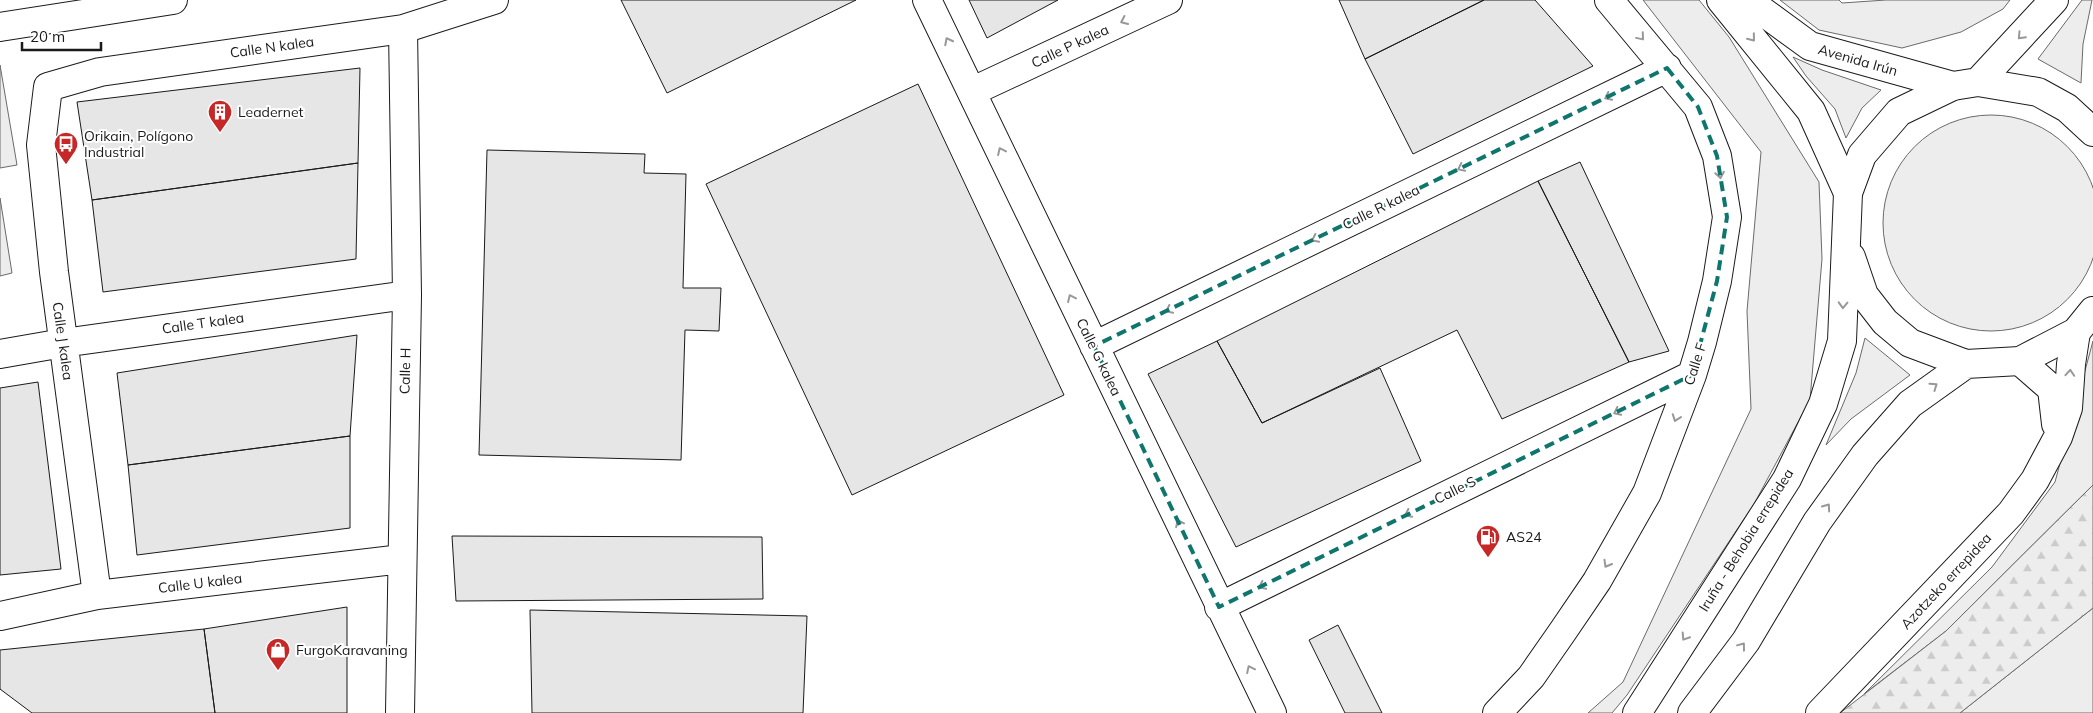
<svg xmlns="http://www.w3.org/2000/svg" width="2093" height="713" font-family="Mulish,sans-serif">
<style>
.built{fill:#ededed;stroke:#6a6a6a}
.forest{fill:url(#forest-firs);stroke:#6a6a6a}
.building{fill:#e6e6e6;stroke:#1a1a1a}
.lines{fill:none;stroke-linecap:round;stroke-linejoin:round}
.minor-casing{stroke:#1a1a1a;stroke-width:30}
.highway-casing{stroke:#1a1a1a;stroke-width:30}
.minor{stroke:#fff;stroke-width:28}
.highway{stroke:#fff;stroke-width:28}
.oneway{stroke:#989898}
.marked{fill:none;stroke:#0f766e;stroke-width:4;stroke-dasharray:10 6;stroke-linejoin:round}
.labels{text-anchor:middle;stroke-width:4;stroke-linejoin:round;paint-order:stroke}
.street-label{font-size:14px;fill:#1a1a1a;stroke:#fff}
.poi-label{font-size:14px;fill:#1a1a1a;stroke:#fff;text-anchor:start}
</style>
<defs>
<pattern id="forest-firs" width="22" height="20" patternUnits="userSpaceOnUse" patternTransform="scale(1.25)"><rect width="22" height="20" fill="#ededed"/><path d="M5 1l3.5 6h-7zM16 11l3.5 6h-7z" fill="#cbcbcb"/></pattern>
</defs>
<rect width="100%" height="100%" fill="#fff"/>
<!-- built -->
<path class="built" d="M1643,0H1699L1729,37L1819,182L1822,259L1810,400L1754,504L1627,695L1612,713H1588L1623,682L1751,409L1747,311L1761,152Z
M1780,0H1839L1842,3L1886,0H2010L2003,9L1961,32L1902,48L1819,30Z
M2082,0H2092L2083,44L2081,83L2038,59Z
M1793,57L1822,70L1881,90L1862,108L1846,138L1835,109L1806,76Z
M0,65L17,165L0,168Z
M1883 223a108 108 0 1 1 216 0a108 108 0 1 1-216 0Z
M0,198L12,273L0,276Z
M1865,338L1910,375L1851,419L1826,445L1856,373Z
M2093,341V485L1946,631L1864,694L1992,567L2055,482Z
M2093,608V713H1960Z"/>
<!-- forest -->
<path class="forest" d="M2093,485V608L1960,713H1840L1946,631Z"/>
<!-- building -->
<path class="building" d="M621,0H856L667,93Z
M969,0H1058L987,38Z
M1339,0H1484L1365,59Z
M1484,0H1535L1593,66L1413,154L1365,59Z
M360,68L358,163L92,200L77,102Z
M918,84L1064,395L852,495L706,184Z
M487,150L645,154L644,173L686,174L683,288H721L719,331L685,330L681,460L479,455Z
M1580,162L1669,351L1629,362L1538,181Z
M358,163L356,259L103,292L92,200Z
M1538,181L1629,362L1502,419L1457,330L1262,423L1217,341Z
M357,335L350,436L128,465L117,373Z
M1217,341L1262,423L1380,368L1421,461L1236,547L1148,374Z
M38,382L61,569L0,575V388Z
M350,436V528L137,555L128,465Z
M452,536L762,537L763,599L456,601Z
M347,607V713H215L204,629Z
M530,610L807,616L803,713H532Z
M1338,625L1382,713H1345L1309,640Z
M204,629L215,713H32L0,689V650Z"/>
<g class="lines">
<defs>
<path id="minor" d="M927,0L1272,713
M1721,0L1811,111L1848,193
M1747,0L1810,46L1953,86
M0,27L173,0
M973,91L1168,0
M1094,346L1667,68
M0,354L63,343L407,295
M2020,361L2052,389L2056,424
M97,595L54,272L41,145L48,87L100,72L403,29L494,0
M1219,607L1692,375
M0,616L97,595L402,559
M400,713L407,295L403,29
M1497,713L1531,677L1563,631L1597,581L1647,493L1692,375L1702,342L1717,281L1727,217L1717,156L1698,107L1609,0
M1820,713L2011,513L2035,480L2058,437L2068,408L2071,364L2076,332"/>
<path id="highway" d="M1978,82L2054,0
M1851,257L1864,295L1885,322L1910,343L1966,364L2020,361L2076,332L2093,311
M1637,713L1787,479L1823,404L1842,341L1848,193L1862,155L1899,112L1953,86L1978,82L2038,92L2067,108L2093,132
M1692,713L1746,641L1817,522L1865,455L1910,404L1966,364"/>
</defs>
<!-- minor casing -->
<use href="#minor" class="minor-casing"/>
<!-- highway casing -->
<use href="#highway" class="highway-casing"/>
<!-- minor -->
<use href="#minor" class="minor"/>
<!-- highway -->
<use href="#highway" class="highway"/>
</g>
<!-- one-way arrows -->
<defs><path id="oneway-chevron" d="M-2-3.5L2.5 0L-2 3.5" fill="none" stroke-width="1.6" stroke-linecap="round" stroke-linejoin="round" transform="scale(1.25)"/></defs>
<g class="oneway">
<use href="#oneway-chevron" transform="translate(1124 21) rotate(155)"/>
<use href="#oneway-chevron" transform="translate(2021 36) rotate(133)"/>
<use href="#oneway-chevron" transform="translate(1641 37) rotate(50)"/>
<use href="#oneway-chevron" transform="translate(1752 38) rotate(51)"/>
<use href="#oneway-chevron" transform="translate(948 41) rotate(-117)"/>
<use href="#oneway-chevron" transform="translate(1608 97) rotate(154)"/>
<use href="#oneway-chevron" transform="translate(1001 151) rotate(-115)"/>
<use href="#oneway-chevron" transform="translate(1461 168) rotate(154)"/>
<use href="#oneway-chevron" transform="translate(1720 175) rotate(81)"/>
<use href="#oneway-chevron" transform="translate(1315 239) rotate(154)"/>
<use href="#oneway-chevron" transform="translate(1071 298) rotate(-115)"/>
<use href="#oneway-chevron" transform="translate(1843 305) rotate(92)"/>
<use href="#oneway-chevron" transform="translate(1169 310) rotate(154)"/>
<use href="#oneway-chevron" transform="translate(2070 373) rotate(-86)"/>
<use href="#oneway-chevron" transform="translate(1934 386) rotate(-35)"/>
<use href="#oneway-chevron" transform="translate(1617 412) rotate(154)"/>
<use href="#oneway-chevron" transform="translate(1676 418) rotate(110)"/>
<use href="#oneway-chevron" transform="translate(1827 507) rotate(-55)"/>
<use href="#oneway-chevron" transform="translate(1408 514) rotate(154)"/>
<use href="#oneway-chevron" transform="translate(1179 523) rotate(-116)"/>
<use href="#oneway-chevron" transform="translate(1607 564) rotate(120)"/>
<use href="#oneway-chevron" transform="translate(1262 586) rotate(154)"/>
<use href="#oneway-chevron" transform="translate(1685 637) rotate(123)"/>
<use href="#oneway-chevron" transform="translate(1742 646) rotate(-53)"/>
<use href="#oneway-chevron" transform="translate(1250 669) rotate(-116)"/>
</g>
<!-- marked area -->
<path class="marked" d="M1667,68L1698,107L1717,156L1727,217L1717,281L1692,375L1219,607L1094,346Z"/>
<!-- icons -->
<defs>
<symbol id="building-pin" viewBox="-11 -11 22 30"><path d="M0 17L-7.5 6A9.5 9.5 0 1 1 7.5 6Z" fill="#c62828" stroke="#fff"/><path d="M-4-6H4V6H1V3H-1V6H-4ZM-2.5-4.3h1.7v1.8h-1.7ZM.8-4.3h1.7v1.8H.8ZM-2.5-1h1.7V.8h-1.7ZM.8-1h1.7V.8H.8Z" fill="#fff"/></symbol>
<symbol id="bus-pin" viewBox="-11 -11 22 30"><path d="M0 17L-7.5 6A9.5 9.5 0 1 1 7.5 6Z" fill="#c62828" stroke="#fff"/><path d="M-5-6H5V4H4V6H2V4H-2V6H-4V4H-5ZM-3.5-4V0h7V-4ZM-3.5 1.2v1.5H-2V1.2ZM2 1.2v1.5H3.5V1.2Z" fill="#fff"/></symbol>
<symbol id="fuel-pin" viewBox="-11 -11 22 30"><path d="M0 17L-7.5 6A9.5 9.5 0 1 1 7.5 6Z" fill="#c62828" stroke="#fff"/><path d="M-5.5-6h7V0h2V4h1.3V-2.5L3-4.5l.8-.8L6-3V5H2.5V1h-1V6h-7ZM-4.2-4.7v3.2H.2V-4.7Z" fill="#fff"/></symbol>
<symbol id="shop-pin" viewBox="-11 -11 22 30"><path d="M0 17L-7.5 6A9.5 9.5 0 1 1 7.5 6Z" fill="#c62828" stroke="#fff"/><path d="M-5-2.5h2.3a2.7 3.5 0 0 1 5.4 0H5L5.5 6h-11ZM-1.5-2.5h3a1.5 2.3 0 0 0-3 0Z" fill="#fff"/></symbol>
</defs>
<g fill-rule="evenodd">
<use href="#building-pin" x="206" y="98" width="28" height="38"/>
<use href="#bus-pin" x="52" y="130" width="28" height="38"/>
<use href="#fuel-pin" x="1474" y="523" width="28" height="38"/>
<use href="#shop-pin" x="264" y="636" width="28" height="38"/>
</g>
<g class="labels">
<!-- street labels -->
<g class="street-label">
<text transform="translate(1070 46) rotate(-25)" y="5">Calle P kalea</text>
<text transform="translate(272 47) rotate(-8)" y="5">Calle N kalea</text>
<text transform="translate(1858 60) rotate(16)" y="5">Avenida Irún</text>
<text transform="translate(1381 207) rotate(-26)" y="5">Calle R kalea</text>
<text transform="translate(203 323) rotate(-8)" y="5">Calle T kalea</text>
<text transform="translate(63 341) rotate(82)" y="5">Calle J kalea</text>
<text transform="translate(1099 357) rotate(64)" y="5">Calle G kalea</text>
<text transform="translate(1695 364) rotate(-72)" y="5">Calle F</text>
<text transform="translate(405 371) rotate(-89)" y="5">Calle H</text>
<text transform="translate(1455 490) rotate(-26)" y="5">Calle S</text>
<text transform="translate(1746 540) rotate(-58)" y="5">Iruña - Behobia errepidea</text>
<text transform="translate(1946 581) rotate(-47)" y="5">Azotzeko errepidea</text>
<text transform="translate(200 583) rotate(-7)" y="5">Calle U kalea</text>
</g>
<!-- poi labels -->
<g class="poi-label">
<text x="238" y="117">Leadernet</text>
<text x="84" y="141">Orikain, Polígono<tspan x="84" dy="16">Industrial</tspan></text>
<text x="1506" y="542">AS24</text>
<text x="296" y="655">FurgoKaravaning</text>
</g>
</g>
<!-- scale -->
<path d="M22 42v8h79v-8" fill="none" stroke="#1a1a1a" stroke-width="2.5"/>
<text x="30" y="42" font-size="15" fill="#1a1a1a" stroke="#ffffff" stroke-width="4" paint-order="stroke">20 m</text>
</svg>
